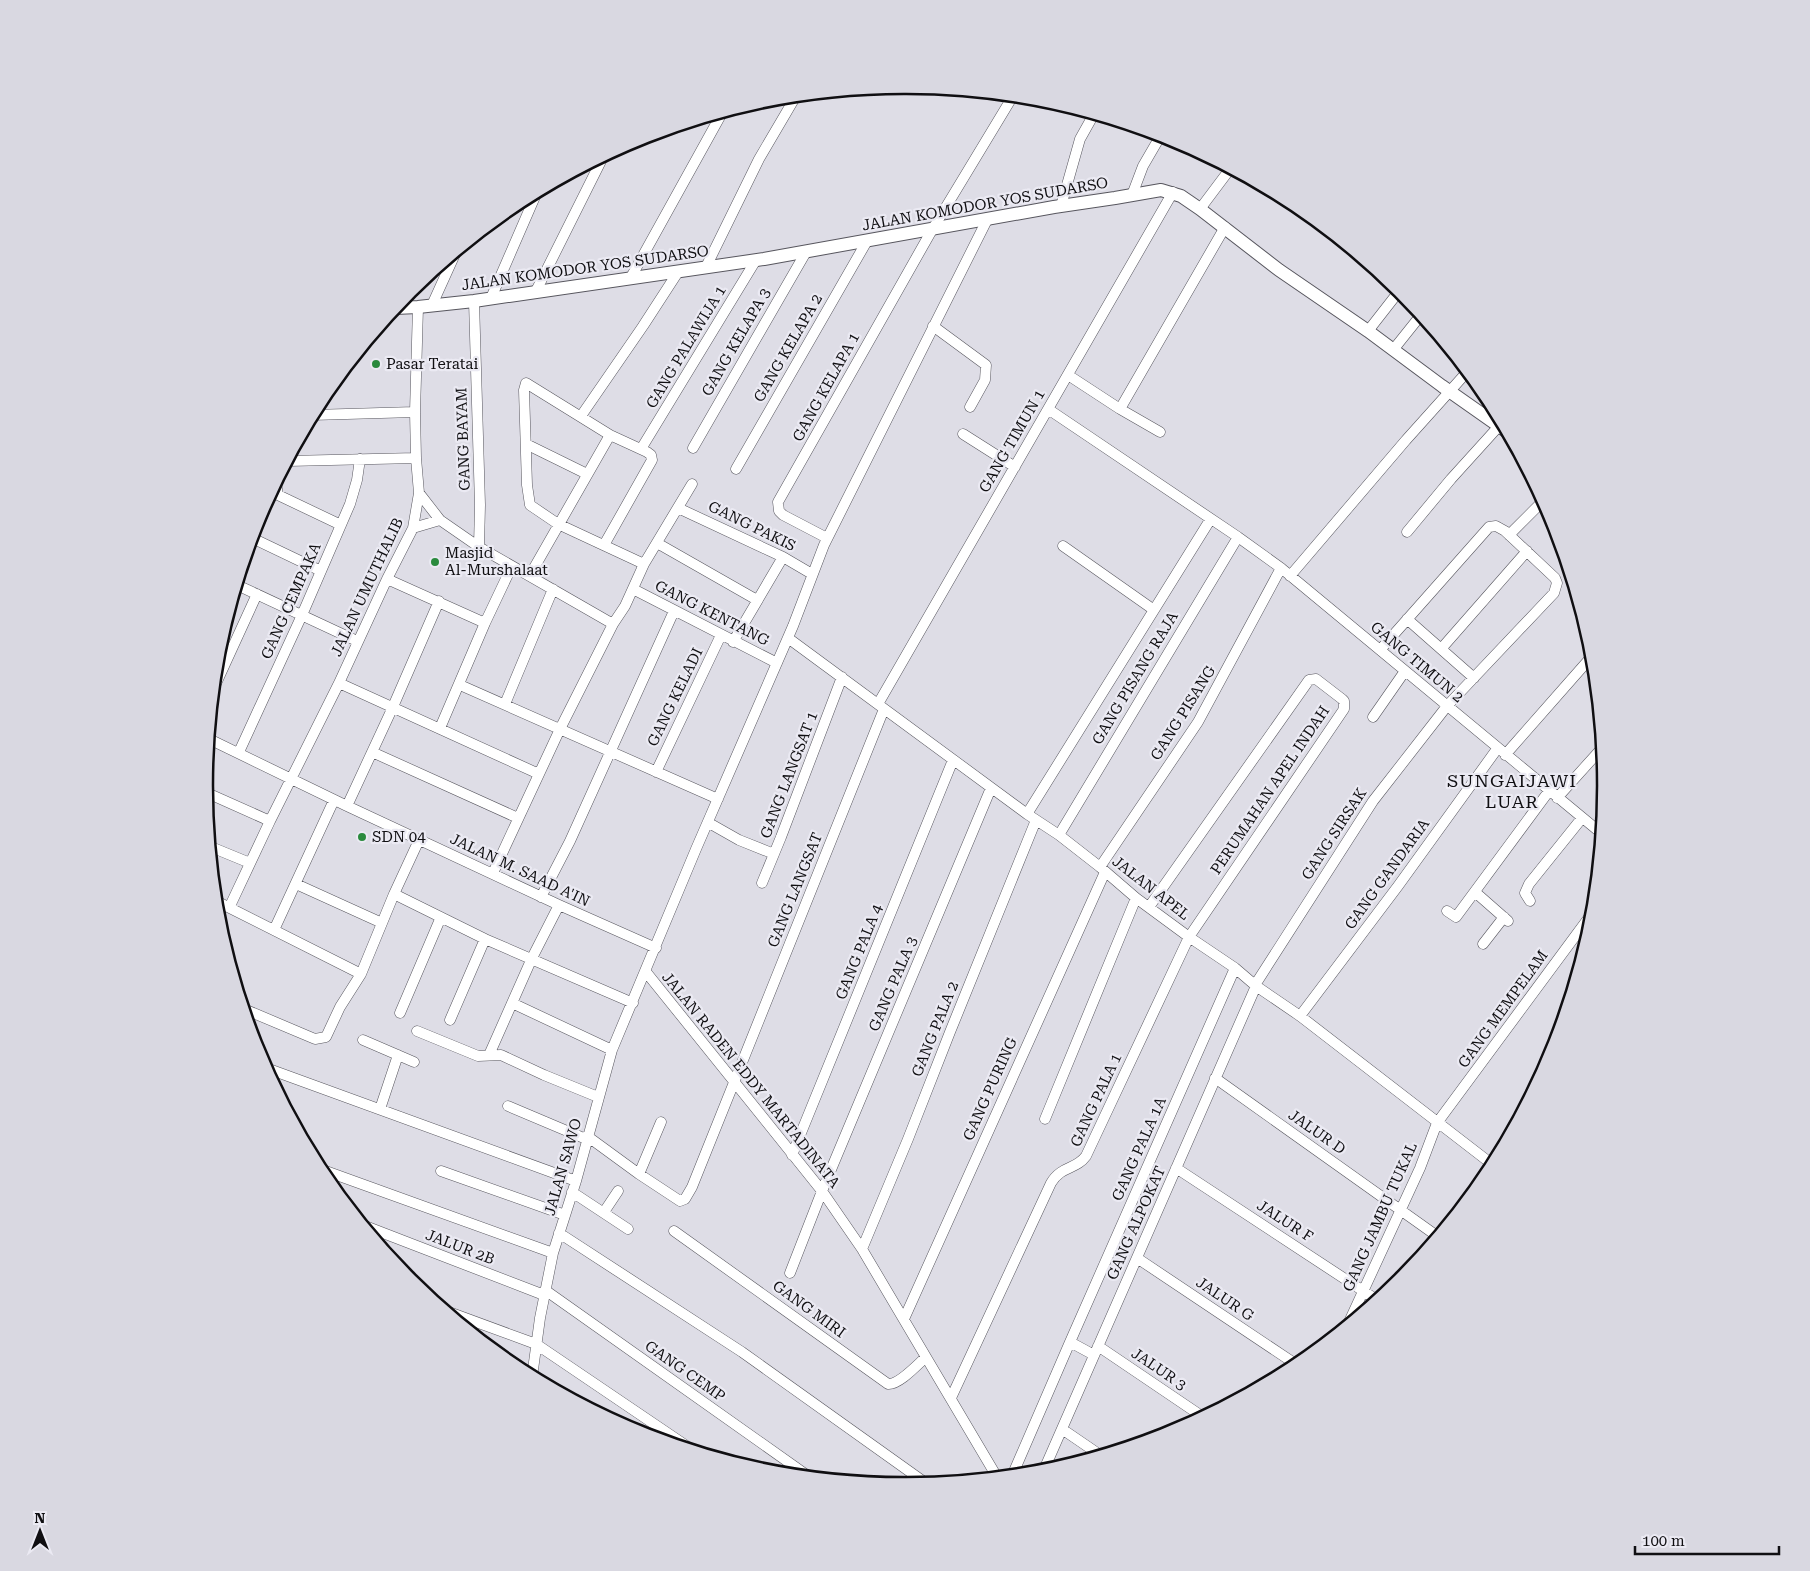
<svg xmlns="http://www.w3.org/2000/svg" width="1810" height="1571" font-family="'Roboto Serif',serif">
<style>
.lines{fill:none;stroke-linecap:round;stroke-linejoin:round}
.minor-casing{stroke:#57565e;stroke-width:11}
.tertiary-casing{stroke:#57565e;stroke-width:14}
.minor{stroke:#fff;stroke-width:10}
.tertiary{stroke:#fff;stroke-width:12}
.poi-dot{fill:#2a8a3d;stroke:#ebeaf3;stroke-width:2}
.labels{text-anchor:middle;stroke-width:4.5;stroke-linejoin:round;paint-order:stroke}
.street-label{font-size:15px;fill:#100f12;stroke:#ebeaf3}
.poi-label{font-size:15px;fill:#100f12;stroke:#ebeaf3;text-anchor:start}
.quarter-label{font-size:18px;letter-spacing:1px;fill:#100f12;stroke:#ebeaf3}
.rim{fill:none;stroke:#100f12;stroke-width:2.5}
</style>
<rect width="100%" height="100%" fill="#dedde6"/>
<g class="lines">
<defs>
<path id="minor" d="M1132,195L1143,166L1161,135
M1061,206L1080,139L1094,114
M1200,209L1230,169
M706,267L759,159L796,96
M630,279L722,113
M535,293L603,157
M491,298L537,192
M474,301L480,505L479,547
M432,305L456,252
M933,326L986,365L985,380L970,407
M1368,331L1400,290
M1393,350L1421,315
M1068,375L1120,409L1160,432
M1048,409L1238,537L1281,568L1601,833
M1120,409L1225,227
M312,415L415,412
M581,416L643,326L678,272
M963,434L1015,467
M526,444L587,474
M693,448L806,252
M641,449L756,260
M288,461L416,458
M736,469L867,241
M276,483L278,495L341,525
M419,493L440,520L479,547L613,624
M678,508L783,557L812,574
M413,528L440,520
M1407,532L1451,479L1499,426
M1509,535L1543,501
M252,538L321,571
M827,538L783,515L779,511L778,502L932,230L1013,96
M657,543L757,600
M604,545L652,460L651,455L647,452L610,435
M1063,546L1154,610
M530,575L610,435L526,383L524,390L527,485L530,505L558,524L644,564
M1290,576L1406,440L1467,372
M387,579L485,623
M237,585L357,641
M633,589L777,663
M1407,619L1474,678
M788,638L1027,814L1059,835L1100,867L1136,898L1189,937L1235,968L1256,986L1300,1016L1493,1165
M733,642L783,557
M1441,649L1527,551
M339,683L539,774
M460,685L718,799
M214,688L257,594
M505,704L553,589
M878,704L1173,192
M1373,717L1405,671
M440,728L485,623L512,566
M209,739L347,806L559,905L656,948
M239,752L302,615L350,504L357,480L360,459
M372,752L518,818
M1505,755L1593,655
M656,772L721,635
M205,792L270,821
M1557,798L1602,748
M347,806L392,709L439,601
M1027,814L1210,520
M709,823L739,840L774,854
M1059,835L1238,537
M211,847L250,863
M1100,867L1198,722L1281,568
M493,873L560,729L613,624L625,606L644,564L692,484
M762,883L781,837L842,677
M296,884L382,923
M1475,892L1508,921
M394,894L485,939L633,1003
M541,897L570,841L674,611
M216,901L361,974
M1530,901L1525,893L1529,884L1582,818
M230,906L270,821L339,683L387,579L413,528L419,493L416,458L415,412L418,307
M1447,911L1456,917L1549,791
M274,930L334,800
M1483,944L1504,917
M646,972L822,1191L862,1249L997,1477
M1255,985L1373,801L1447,706L1554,593L1557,583L1555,578L1505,531L1496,526L1489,527L1380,650
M512,1003L612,1050
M244,1009L315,1039L326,1037L340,1007L361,974L394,894L419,840
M400,1013L441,917
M1300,1016L1398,886L1497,749
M450,1020L485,939
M417,1031L478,1056L501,1055L544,1075L598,1097
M363,1040L414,1062
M489,1055L532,958L559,905
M266,1068L576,1181
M1215,1078L1437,1236
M508,1106L586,1139
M380,1109L398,1055
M1045,1119L1136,898
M587,1136L639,1174L680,1201L685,1199L692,1187L884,709
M792,1155L953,760
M1176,1168L1377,1300
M320,1169L553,1253
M441,1171L565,1215
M639,1174L661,1122
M572,1192L628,1229
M604,1212L618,1191
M365,1226L544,1295
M674,1231L888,1384C899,1385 917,1365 926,1357
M559,1233L742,1352L927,1484
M862,1249L908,1139L950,1032L1036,820
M1137,1258L1297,1365
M790,1273L822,1191L991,788
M545,1290L808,1476
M446,1311L536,1344L691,1449
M904,1319L1105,872
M1348,1324L1420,1168L1437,1123L1593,912
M1070,1342L1235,968
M1098,1346L1203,1417
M532,1377L540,1318L553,1253L576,1181L612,1050L696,849L793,626L824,545L987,220
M951,1398L1051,1183C1062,1165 1076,1170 1086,1156L1189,937L1344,709V701L1342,699L1316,679L1309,680L1149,907
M1062,1429L1100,1455
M1043,1472L1256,986
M1012,1476L1070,1342L1094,1355"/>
<path id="tertiary" d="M395,308L418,307L474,301L764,259L1054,207L1115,198L1161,190L1181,196L1200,209L1279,270L1368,331L1442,386L1506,431"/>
</defs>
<!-- minor casing -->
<use href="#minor" class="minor-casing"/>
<!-- tertiary casing -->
<use href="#tertiary" class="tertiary-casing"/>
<!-- minor -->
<use href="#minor" class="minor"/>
<!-- tertiary -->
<use href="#tertiary" class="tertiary"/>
</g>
<!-- markers -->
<g class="poi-dot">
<circle cx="376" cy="364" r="5"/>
<circle cx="435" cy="562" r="5"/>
<circle cx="362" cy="837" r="5"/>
</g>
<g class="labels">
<!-- street labels -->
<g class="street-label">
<text transform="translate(985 204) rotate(-10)" y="5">JALAN KOMODOR YOS SUDARSO</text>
<text transform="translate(585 268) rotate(-8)" y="5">JALAN KOMODOR YOS SUDARSO</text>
<text transform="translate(736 342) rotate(-60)" y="5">GANG KELAPA 3</text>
<text transform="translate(686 347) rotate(-59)" y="5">GANG PALAWIJA 1</text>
<text transform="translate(788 348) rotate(-60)" y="5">GANG KELAPA 2</text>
<text transform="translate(826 387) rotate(-61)" y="5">GANG KELAPA 1</text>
<text transform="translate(463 439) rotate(-92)" y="5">GANG BAYAM</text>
<text transform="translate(1012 441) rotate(-60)" y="5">GANG TIMUN 1</text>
<text transform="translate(752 526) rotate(26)" y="5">GANG PAKIS</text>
<text transform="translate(367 587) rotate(-65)" y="5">JALAN UMUTHALIB</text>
<text transform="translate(291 601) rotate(-66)" y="5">GANG CEMPAKA</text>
<text transform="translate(712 613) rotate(27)" y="5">GANG KENTANG</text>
<text transform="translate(1417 662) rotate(40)" y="5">GANG TIMUN 2</text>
<text transform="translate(1135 678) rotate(-59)" y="5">GANG PISANG RAJA</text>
<text transform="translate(675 697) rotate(-64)" y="5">GANG KELADI</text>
<text transform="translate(1183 713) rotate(-58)" y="5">GANG PISANG</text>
<text transform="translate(789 775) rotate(-69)" y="5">GANG LANGSAT 1</text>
<text transform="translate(1270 790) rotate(-56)" y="5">PERUMAHAN APEL INDAH</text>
<text transform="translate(1334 834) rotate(-57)" y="5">GANG SIRSAK</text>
<text transform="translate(520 870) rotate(25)" y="5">JALAN M. SAAD A'IN</text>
<text transform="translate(1387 874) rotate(-54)" y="5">GANG GANDARIA</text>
<text transform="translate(1151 888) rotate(38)" y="5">JALAN APEL</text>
<text transform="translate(795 890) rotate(-68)" y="5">GANG LANGSAT</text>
<text transform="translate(859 952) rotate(-68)" y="5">GANG PALA 4</text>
<text transform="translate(893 984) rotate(-67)" y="5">GANG PALA 3</text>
<text transform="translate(1503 1009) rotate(-54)" y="5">GANG MEMPELAM</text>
<text transform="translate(935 1029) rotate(-68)" y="5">GANG PALA 2</text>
<text transform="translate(751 1080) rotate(51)" y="5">JALAN RADEN EDDY MARTADINATA</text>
<text transform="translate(990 1089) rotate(-66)" y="5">GANG PURING</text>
<text transform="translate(1096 1100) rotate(-65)" y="5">GANG PALA 1</text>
<text transform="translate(1317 1132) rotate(35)" y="5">JALUR D</text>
<text transform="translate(1139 1149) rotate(-66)" y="5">GANG PALA 1A</text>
<text transform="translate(563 1167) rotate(-74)" y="5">JALAN SAWO</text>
<text transform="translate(1380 1217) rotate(-66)" y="5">GANG JAMBU TUKAL</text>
<text transform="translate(1285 1221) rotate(33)" y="5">JALUR F</text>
<text transform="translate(1136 1223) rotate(-66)" y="5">GANG ALPOKAT</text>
<text transform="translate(460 1247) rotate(21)" y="5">JALUR 2B</text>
<text transform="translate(1225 1299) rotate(34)" y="5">JALUR G</text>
<text transform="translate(809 1309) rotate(36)" y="5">GANG MIRI</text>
<text transform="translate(1159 1369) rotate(34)" y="5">JALUR 3</text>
<text transform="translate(685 1371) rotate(35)" y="5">GANG CEMP</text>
</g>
<!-- poi labels -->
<g class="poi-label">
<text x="386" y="369">Pasar Teratai</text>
<text x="445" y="558">Masjid<tspan x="445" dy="17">Al-Murshalaat</tspan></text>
<text x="372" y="842">SDN 04</text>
</g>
<!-- quarter labels -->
<g class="quarter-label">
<text x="1512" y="787">SUNGAIJAWI<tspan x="1512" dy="21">LUAR</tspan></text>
</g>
</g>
<!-- crop -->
<path d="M0 0H1810V1571H0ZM904 94H906A691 691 0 0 1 1597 785V786A691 691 0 0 1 906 1477H904A691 691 0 0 1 213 786V785A691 691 0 0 1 904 94Z" fill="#d9d8e1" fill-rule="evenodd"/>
<path class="rim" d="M904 94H906A691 691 0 0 1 1597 785V786A691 691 0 0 1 906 1477H904A691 691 0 0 1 213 786V785A691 691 0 0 1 904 94Z"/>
<!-- north arrow -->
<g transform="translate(40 1531)" stroke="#ebeaf3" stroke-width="4" paint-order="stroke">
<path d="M0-4L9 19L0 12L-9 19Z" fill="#100f12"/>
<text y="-8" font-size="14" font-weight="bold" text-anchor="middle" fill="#100f12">N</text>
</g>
<!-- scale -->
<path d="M1635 1546v8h144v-8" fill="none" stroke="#100f12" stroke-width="2.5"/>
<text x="1642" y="1546" font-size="15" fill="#100f12" stroke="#ebeaf3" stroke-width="4" paint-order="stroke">100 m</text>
</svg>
